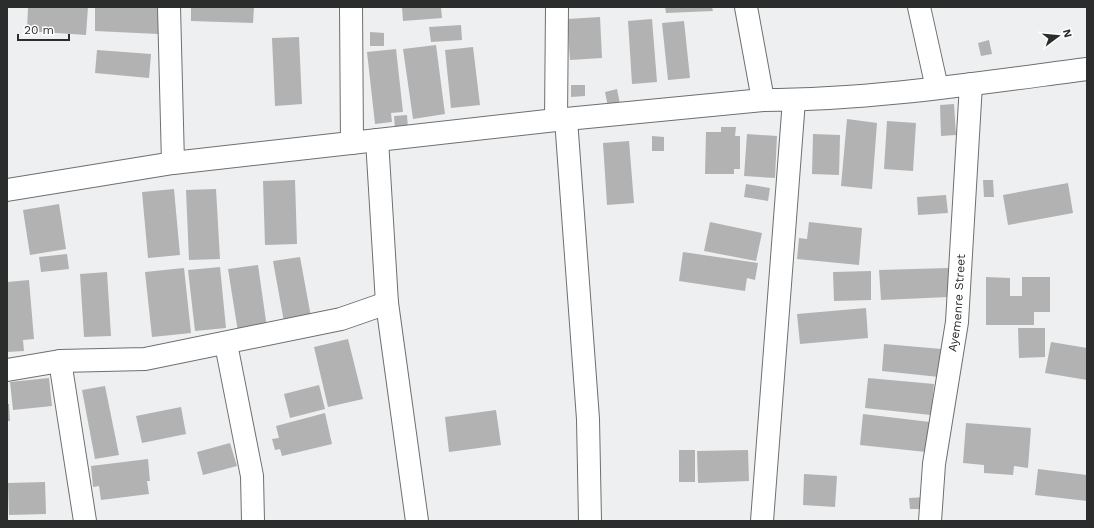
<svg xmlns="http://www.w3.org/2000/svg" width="1094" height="528" font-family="'Work Sans',sans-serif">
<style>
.building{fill:#b2b2b3}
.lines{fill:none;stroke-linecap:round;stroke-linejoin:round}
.minor-casing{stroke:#6e6f70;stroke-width:24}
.minor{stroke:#fff;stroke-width:22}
.labels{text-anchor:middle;stroke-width:4;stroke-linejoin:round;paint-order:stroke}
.street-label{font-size:12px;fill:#2b2c2c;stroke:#fff}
</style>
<rect width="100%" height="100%" fill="#eeeff0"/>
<!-- building -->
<path class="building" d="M28,7H88L86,35L27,31Z
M95,7H159L158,34L95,31Z
M191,7H254L253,23L191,21Z
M402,7H441L442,18L403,21Z
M665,7H712L713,11L666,13Z
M600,17L602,58L570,60L567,19Z
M652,19L657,82L632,84L628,21Z
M684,21L690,78L668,80L662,23Z
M461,25L462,40L431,42L429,27Z
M370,32L384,33V46H370Z
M299,37L302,104L275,106L272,38Z
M989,40L992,54L981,56L978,43Z
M436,45L445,114L413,119L403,49Z
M473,47L480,105L451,108L445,50Z
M396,49L403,112L391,113L392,122L375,124L367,52Z
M97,50L151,54L149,78L95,73Z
M571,85H585V96L571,97Z
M617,89L620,104L608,107L605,92Z
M954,104L956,135L941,136L940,105Z
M407,115L408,129L395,130L394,116Z
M847,119L877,123L872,189L841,186Z
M887,121L916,123L913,171L884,169Z
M721,127H736L735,136H740V169H734V174H705L706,132H721Z
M747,134L777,136L775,178L744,176Z
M813,134L840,135L839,175L812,174Z
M652,136L664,137V151H652Z
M629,141L634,203L607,205L603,143Z
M295,180L297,244L265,245L263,181Z
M983,180H993L994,197H984Z
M1068,183L1073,213L1008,225L1003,195Z
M746,184L770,188L768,201L744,197Z
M174,189L180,255L148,258L142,192Z
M216,189L220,259L189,260L186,190Z
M946,195L948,213L918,215L917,197Z
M59,204L66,249L30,255L23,210Z
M710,222L762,233L756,261L704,251Z
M809,222L862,228L859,265L797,259L799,238L807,239Z
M683,252L758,263L755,280L747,278L745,291L679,281Z
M67,254L69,269L41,272L39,257Z
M300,257L311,317L284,322L273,261Z
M258,265L267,328L238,332L228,269Z
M220,267L226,328L195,331L188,270Z
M184,268L191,333L152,337L145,272Z
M948,268L949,297L881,300L879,270Z
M871,271V300L834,301L833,272Z
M107,272L111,336L84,337L80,274Z
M986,277L1010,278V296H1022V277H1050V312H1034V325H986Z
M29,280L34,339L23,340L24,351L7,352V282Z
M866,308L868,338L800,344L797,314Z
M1018,328H1045V357L1019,358Z
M348,339L363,399L328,407L314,347Z
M1051,342L1087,348V380L1045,373Z
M884,344L942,349L939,377L882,371Z
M49,378L52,406L13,410L10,382Z
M868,378L934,384L931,415L865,408Z
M319,385L325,409L290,418L284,394Z
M105,386L119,455L95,459L82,390Z
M7,404H9L10,421H7Z
M181,407L186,434L142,443L136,416Z
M496,410L501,445L449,452L445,417Z
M325,413L332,444L282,456L280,449L275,450L272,439L279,438L276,426Z
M863,414L930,422L926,452L860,445Z
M966,423L1031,428L1028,468L1014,466L1013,475L984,473V465L963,463Z
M230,443L237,466L203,475L197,452Z
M679,450H695V482H679Z
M748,450L749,481L698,483L697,451Z
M148,459L150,481H147L149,494L101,500L99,486L93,487L91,466Z
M1038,469L1087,475V501L1035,495Z
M804,474L837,476L835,507L803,505Z
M45,482L46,514L9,515L8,483Z
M928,497V509H910L909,498Z"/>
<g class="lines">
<defs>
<g id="minor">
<path d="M169,7L173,163"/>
<path d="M351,7L352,143"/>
<path d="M746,7L763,100"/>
<path d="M919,7L937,88"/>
<path d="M566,119L588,419L590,521"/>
<path d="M556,120L557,7"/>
<path d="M377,140L387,303L417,521"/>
<path d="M7,190L173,163L556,120L763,100C871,100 980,83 1087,69"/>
<path d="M226,344L252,476L253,521"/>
<path d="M60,361L85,521"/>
<path d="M7,370L60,361L145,359L341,319L387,303"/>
<path d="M762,521L794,100"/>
<path id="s1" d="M930,521L934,464L957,322L971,84"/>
</g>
</defs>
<!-- minor casing -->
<use href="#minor" class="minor-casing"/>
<!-- minor -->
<use href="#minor" class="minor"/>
</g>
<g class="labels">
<!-- street labels -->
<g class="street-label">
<text dy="4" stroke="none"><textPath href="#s1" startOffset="220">Ayemenre Street</textPath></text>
</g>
</g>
<!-- border -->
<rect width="1094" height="528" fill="none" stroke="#2b2c2c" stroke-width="16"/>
<!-- north arrow -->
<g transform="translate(1058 36) rotate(74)" stroke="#ffffff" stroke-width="3" paint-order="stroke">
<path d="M0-3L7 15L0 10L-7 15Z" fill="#2b2c2c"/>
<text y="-6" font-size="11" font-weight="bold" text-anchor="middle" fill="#2b2c2c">N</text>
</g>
<!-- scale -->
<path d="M18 34v6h51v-6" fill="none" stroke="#2b2c2c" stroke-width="2"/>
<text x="24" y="34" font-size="12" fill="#2b2c2c" stroke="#ffffff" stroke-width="3" paint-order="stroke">20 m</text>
</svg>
